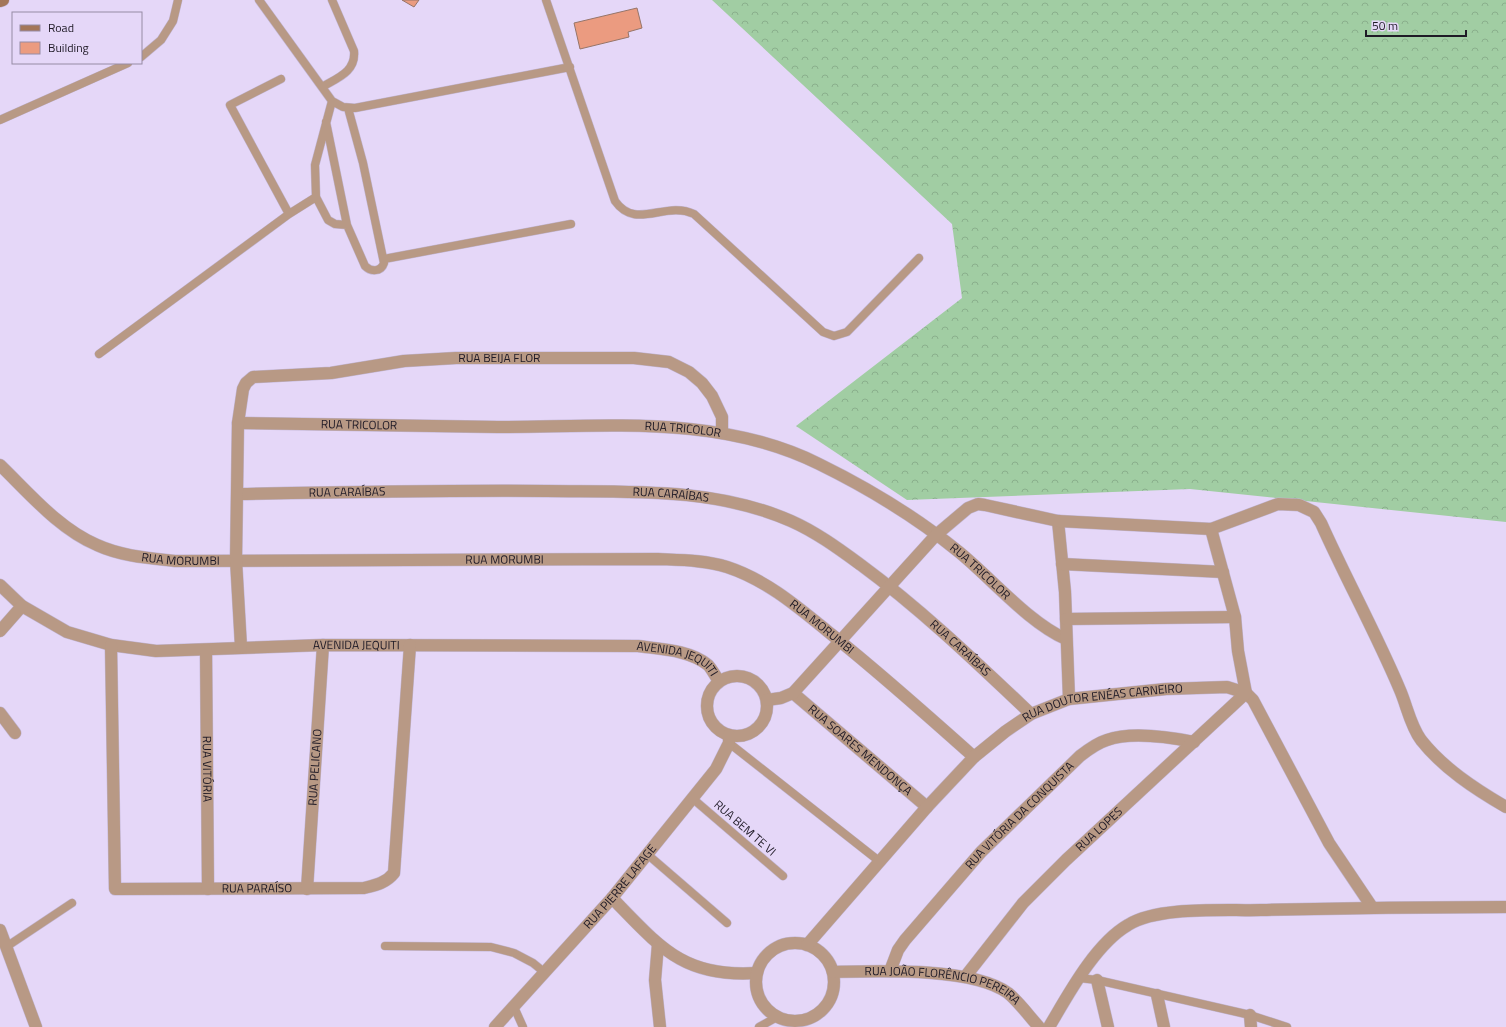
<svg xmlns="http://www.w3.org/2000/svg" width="1506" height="1027" font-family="'Titillium Web',sans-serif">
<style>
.forest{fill:url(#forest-crowns)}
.building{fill:#eb9b80;stroke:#967569}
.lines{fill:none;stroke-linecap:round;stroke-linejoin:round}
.service-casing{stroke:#c1b5d2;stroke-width:9}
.minor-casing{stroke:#c1b5d2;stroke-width:13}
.secondary-casing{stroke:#c1b5d2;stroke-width:13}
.service{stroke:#b89985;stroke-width:8}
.minor{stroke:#b89985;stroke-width:12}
.secondary{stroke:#a37659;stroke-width:12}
.labels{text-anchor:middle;stroke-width:3;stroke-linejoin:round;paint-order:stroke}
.street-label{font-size:12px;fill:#1f1a26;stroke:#e5d7f8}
</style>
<defs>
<pattern id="forest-crowns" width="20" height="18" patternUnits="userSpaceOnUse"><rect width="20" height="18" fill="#a1cda3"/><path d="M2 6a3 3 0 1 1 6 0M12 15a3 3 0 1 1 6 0" fill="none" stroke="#8aaf8c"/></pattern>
</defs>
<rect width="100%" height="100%" fill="#e5d7f8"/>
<!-- forest -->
<path class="forest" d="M712,0H1506V522L1190,489L907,500L796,426L962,298L952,224Z"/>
<!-- building -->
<path class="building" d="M402,0H419L414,7Z
M637,8L642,28L628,32L629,37L580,49L574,23Z"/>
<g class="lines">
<defs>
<path id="service" d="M259,0L332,101L343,107L355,108L570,67
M546,0L615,201C636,231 665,200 694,214L823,332L834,336L847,332L919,258
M141,57L161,40L173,21L178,0
M281,79L230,105L289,214
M322,87C337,78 356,72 354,51L332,0
M332,101L315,165L316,197L328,220L335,224L347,225L365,266C371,272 381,272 384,263L363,163L348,108
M0,120L128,63
M326,122L347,225
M384,259L571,224
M99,354L289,214L316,197
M729,743L879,861
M692,798L783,876
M647,854L727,923
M385,946L491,947L514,953L533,963L544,972
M6,947L72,903
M1079,978L1097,980L1250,1015L1287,1027
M514,1007L523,1027
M759,1027L777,1017"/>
<g id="minor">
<path id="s1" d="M238,423C325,424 411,426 498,427C605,427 719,414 819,464C868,488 916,517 959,552C991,578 1029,623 1066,639"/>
<path id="s2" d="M0,465C29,493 59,529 97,545C121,556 148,558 175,561L658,559C680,560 705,560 727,567C767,580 799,608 831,634C880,673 927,715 974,757"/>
<path id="s3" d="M238,494C341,492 444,490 547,491C628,492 714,487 791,521C816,532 839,549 861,565C922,610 976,662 1031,714"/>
<path d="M1058,521L1065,592L1069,699"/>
<path d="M1062,564L1223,572"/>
<path id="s4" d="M0,585L22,606L67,632L111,645L156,651L323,645L638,646C660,649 690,650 708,665C712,669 715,676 719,681"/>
<path d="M1066,619L1235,617"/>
<path d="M0,631L22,606"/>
<path id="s5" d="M111,645L115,889L364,888C376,885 386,883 394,873L410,645"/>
<path id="s6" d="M241,647L236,560L238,423L243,389L246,383L253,377L331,373L404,361L456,358H634L669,362L689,372L702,383L712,396L722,417V432"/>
<path id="s7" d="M206,650L208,889"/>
<circle cx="737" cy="706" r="30"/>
<path id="s8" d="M793,693L927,807"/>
<path d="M767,700L781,698L793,693L936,535L968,508L978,504L985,505L1058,521L1211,529L1278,504L1299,505L1314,512L1321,523C1346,579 1376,633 1400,690C1407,706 1410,725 1421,740C1443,768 1475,789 1506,807"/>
<path d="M0,713L15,733"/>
<path id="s9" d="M307,889L323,645"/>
<path d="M612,898C660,947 683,978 757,973"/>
<path d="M0,930L36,1027"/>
<circle cx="795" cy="982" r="39"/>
<path d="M658,944L655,980L660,1027"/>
<path id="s10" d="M807,945L927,807L974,757L1006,731L1031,714L1069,699L1166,689L1227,687L1246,693L1253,700L1329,843L1372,907"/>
<path id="s11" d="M890,971L898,950L905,940L981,852L1080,756C1089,749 1097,743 1107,740C1132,731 1169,737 1194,742"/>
<path id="s12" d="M833,972C877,971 972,967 1008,993C1019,1002 1029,1016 1039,1027"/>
<path id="s13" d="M965,977L1023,903L1066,860L1246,693L1238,651L1235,617L1211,529"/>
<path d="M1097,980L1108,1027"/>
<path d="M1157,995L1164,1027"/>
<path d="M1250,1015L1251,1027"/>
<path id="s14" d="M495,1027L612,898L716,769L729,743V735"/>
<path d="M1049,1027C1068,995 1095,944 1128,925C1158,906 1224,911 1261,910C1343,908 1424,907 1506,907"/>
</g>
<path id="secondary" d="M0,1L3,0"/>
</defs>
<!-- service casing -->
<use href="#service" class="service-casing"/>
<!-- minor casing -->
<use href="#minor" class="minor-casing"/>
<!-- secondary casing -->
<use href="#secondary" class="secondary-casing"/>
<!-- service -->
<use href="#service" class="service"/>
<!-- minor -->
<use href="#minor" class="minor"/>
<!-- secondary -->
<use href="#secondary" class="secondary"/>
</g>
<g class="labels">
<!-- street labels -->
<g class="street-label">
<text dy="4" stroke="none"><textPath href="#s6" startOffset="522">RUA BEIJA FLOR</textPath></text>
<text dy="4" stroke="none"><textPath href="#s1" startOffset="121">RUA TRICOLOR</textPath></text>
<text dy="4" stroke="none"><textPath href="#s1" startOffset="445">RUA TRICOLOR</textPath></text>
<text dy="4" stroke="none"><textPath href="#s3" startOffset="109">RUA CARAÍBAS</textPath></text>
<text dy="4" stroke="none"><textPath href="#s3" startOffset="433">RUA CARAÍBAS</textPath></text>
<text dy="4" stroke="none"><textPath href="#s2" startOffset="212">RUA MORUMBI</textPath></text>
<text dy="4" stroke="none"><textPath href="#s2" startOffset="536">RUA MORUMBI</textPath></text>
<text dy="4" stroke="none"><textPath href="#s1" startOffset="781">RUA TRICOLOR</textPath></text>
<text dy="4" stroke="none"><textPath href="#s2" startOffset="872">RUA MORUMBI</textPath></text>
<text dy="4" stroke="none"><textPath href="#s4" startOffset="374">AVENIDA JEQUITI</textPath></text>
<text dy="4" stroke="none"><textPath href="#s3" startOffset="769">RUA CARAÍBAS</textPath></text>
<text dy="4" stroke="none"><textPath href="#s4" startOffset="698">AVENIDA JEQUITI</textPath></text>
<text dy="4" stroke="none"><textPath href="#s10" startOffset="396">RUA DOUTOR ENÉAS CARNEIRO</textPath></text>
<text dy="4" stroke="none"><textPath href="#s8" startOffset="88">RUA SOARES MENDONÇA</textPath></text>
<text dy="4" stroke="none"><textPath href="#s9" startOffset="122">RUA PELICANO</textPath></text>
<text dy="4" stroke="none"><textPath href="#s7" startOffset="119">RUA VITÓRIA</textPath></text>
<text dy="4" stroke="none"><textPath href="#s11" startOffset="204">RUA VITÓRIA DA CONQUISTA</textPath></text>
<text transform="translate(745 828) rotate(41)" y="4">RUA BEM TE VI</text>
<text dy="4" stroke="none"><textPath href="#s13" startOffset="200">RUA LOPES</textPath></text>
<text dy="4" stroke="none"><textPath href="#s14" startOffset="188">RUA PIERRE LAFAGE</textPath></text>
<text dy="4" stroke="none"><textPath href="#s5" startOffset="386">RUA PARAÍSO</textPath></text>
<text dy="4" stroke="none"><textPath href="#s12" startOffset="112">RUA JOÃO FLORÊNCIO PEREIRA</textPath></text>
</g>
</g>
<!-- legend -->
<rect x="12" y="12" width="130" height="52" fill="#e5d7f8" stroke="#968ba4"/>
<rect x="20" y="25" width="20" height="6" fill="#a37659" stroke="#968ba4"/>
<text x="48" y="32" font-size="12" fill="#1f1a26">Road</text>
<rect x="20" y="42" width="20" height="12" fill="#eb9b80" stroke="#968ba4"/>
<text x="48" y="52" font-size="12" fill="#1f1a26">Building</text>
<!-- scale -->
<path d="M1366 30v6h100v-6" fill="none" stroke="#1f1a26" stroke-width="2"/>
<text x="1372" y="30" font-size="12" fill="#1f1a26" stroke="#e5d7f8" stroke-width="3" paint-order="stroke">50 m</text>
</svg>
